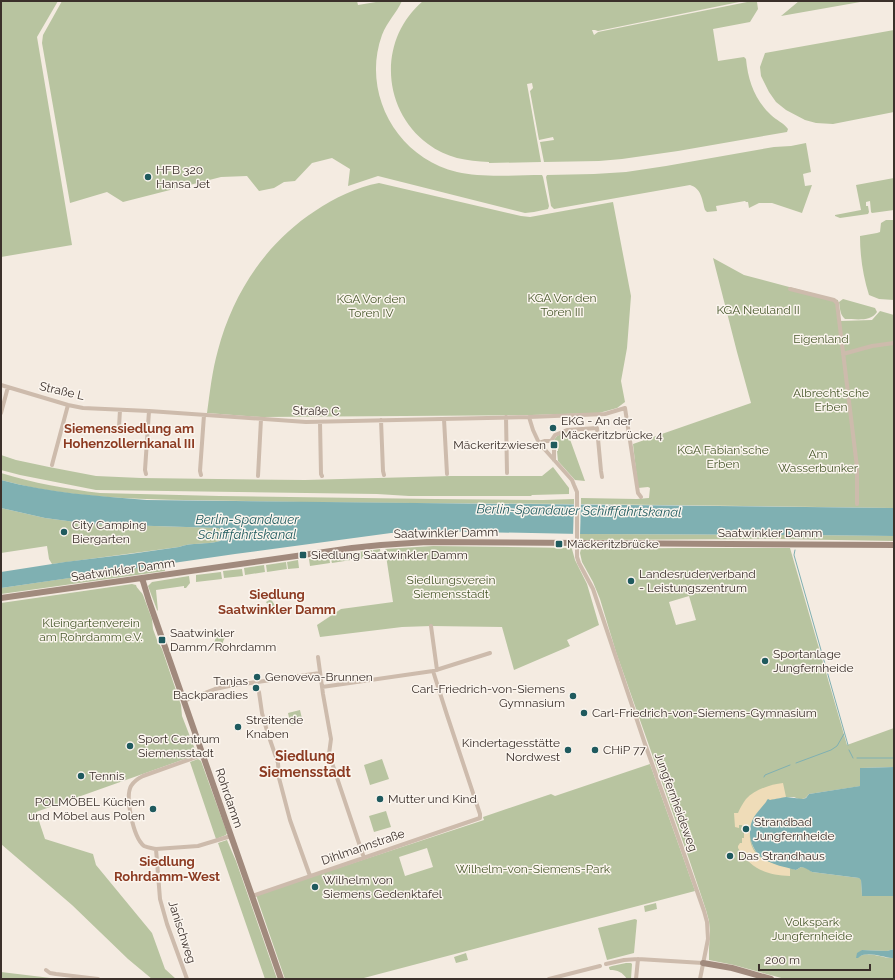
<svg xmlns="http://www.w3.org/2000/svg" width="895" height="980" font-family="Raleway,sans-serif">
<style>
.green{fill:#b8c4a0;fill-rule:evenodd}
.sand{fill:#efdcb8}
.water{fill:#7fb0b2}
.pier{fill:#f4ebe1}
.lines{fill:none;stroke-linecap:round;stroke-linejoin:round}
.stream{stroke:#7fb0b2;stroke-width:1}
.street{stroke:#cdbbac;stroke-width:4}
.secondary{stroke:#a18a7d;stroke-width:6}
.poi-dot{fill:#1f5a5e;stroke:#fbf5ee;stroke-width:1.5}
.labels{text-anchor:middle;stroke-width:3;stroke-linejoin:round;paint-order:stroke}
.poi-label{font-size:12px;fill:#3b302b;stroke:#fbf5ee;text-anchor:start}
.park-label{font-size:12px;fill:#4a5a2e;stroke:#fbf5ee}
.street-label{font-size:12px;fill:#3b302b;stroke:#fbf5ee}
.neighbourhood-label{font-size:13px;font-weight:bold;fill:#8c3b22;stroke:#fbf5ee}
.water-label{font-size:13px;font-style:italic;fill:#1f5a5e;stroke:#fbf5ee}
.quarter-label{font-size:14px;font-weight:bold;fill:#8c3b22;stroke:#fbf5ee}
</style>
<rect width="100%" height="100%" fill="#f4ebe1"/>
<!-- green -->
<path class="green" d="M1,1H58L37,37L72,245L1,257Z
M62,1H357L358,5L382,1H402C397,12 387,22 382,35C361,93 397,158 457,172C482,178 516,175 542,175L543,177L549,206L548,209L534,212L525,213L378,176L348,186L350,169L332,158L312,163L295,181L284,182L274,188L259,191L247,176L221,177L123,202L107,192L70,203L42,43L43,35Z
M423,1H744L598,31L595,30H592L594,35L598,32L752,1H756L757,2L758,9L750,22L713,29L718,61L744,57L746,59C748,81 755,100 771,115C776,120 784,123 788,129L787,132L678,151L622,159L599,161L544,162L540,142L554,140L553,137L539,140L530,91L533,88L532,83L527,84L541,162L489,163V162C467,161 446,158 428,144C381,109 378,39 423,1Z
M799,1H866L781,16Z
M894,30V112L833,124L816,123L805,120L786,110L776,102L769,92L761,76L760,67L765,53Z
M806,143L811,172L803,174L805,186L812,185L802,213L772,203H759L749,208L748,202H746L745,201L716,206L717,211L707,212L705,210C702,199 701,188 690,185L554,209L551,206L546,177L547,175L594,174L626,172L666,166L774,147L791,146Z
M894,178V210L872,213L871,212L870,201L866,202V206H868L869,212L868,214L840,218L835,216V215L861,210L856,185Z
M379,183L521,216L530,217L613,202L631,296L627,348L621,381L625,402L617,408L599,413L532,415L261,417L207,413C210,392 212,371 218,350C233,293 266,243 315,211C334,198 357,187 379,183Z
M886,220H894V300L879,299L869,295C863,276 860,256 860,236L877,233L880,232L881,223Z
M713,258L744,275L838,300L840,321L872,320L880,311L894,315V508L581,504V498L637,499L649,498L650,488L648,487L638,488L633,444L751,403L737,352Z
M843,299L875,308L877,312C871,322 856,319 845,319C840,315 840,308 839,302Z
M567,431L585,481L575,480L558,461L557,451H558V447H557L556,444L554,440L557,436Z
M1,455L16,460L49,467L96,476L141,478L305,480L451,476H542L553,467L569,488V494L532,495L531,496H409L377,494L96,490L20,475L1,470Z
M1,473C33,483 67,489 100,493L219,496L435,499L543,500L574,499V504C465,503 356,503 247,501C165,499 81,502 1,480Z
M1,508L45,518L90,524L218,528L222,531L223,536L220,541C206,545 192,542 179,547L52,564L49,559L47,546L1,553Z
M580,534L796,535L798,536L800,535L894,536V541L777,539L580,540Z
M433,546L571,548L572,549L575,560L587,584L599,625L567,640L570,646L514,670L502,627L431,626L402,627L320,637L317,625L341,609L393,602L385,549Z
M678,548H790L847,745L894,728V767L860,768L861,786L809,794C807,796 806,799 802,799C799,800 797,798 794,797C786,797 770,798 765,804C757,812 754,817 752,828C745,858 774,863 796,870L801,867L807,868L812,872L859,878L861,879L862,896H894V949L887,951L862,950L860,956C870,951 883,959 894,958V979H785L734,965L709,960V949L710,931L709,921L706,910L689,859L616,652L600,599L593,582L582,562L580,553L581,549ZM689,596L696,620L676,625L669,602Z
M380,549L381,558L379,559L375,560L373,550Z
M372,550L373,557L353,560L352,553Z
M350,553L351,560L332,563L330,556Z
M329,556L330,563L310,566L309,559Z
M298,560L299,568L288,569L287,562Z
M286,562L287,569L267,572L266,565Z
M164,564L165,571L1,594V588Z
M264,565L265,572L245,575L244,568Z
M242,569L243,576L224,578L223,571Z
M221,572L222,579L196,582V575Z
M189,576L190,583L186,588H184V586L156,590L158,611L157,610L148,586L152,582Z
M132,584L136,585C137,589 141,591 143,595L152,619L153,629L157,640L162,649L181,705L182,716L196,752V755L36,812L45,839L93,854L96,865L152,933L165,969L176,979H152L128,959L72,905L1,844V603Z
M271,599L279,612L273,613L266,602Z
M217,634L225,637L220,649L213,646Z
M300,710L303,723L291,726L288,713Z
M198,759L201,761L227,833L226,835L216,839L190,762Z
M382,759L389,779L370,785L364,765Z
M650,764L695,891L360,979H285L256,895L484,820L483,817L551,794L555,796ZM427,848L433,867L405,876L399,857Z
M386,811L391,827L374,832L369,816Z
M227,840L232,852L236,861L277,979H265L218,843Z
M656,903L657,909L645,912L644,906Z
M635,919L637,920L634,953L607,960L598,928Z
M466,953L468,960L456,963L454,957Z
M626,963H631L632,964L631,979H627C622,972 618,970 610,970L609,968V967L612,966Z
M1,972L59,979H1Z"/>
<!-- sand -->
<path class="sand" d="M783,783L786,797L770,800H769C753,813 740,840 760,857C769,863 780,865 790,868V876C766,875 751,869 738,848V846L740,843H742V838H744V830H741V829L743,828L742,825H739V828L735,827L734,813H738C740,808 743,803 746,799C754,790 771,784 783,783Z"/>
<!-- water -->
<path class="water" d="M1,480C49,493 98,496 147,500L894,508V536L800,535L798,536L796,535L580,534L427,531L391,533L235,554L1,588V572L65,562L130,554L179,547C192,542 206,545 220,541L223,536L222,531L218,528L90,524L45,518L1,508Z
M894,767V896H862L861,880L859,878L812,872C808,870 807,868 801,867L796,870C785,867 773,865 764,859C750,850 746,830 754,817C758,811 762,807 766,802L767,800L768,799L770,800L786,797L803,799L806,798L809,794L860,786V768Z
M894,949V958H892C882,957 865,950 858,958H856L857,953L862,950L887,951Z"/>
<!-- pier -->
<path class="pier" d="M574,502H581L580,536H573Z"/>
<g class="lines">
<!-- stream -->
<path class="stream" d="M795,550L794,555L848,745
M849,750L853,758
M857,758H894
M796,763L831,750L837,746L844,734
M764,777L765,775L790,765"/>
<!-- street -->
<path class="street" d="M790,289L834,300L837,303L857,467V504
M843,354L872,346L894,343
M1,385L68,405L83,408L149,411L306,422L529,417L605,414L625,408L638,493L641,497
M1,413L8,387
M506,417L507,473
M529,417L533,430L539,443L572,480L574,485L577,492V557L579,563L593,589L645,744L677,834L704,911L707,922L708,939L700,979
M444,419L447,474
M381,420L383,471L384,475
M320,422L321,474L322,476
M119,427L120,410
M551,441L555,435L567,430L597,428L601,471L602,477
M551,441L554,445V460
M539,443L545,441H551
M52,465L53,461L68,405
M146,474L145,470L149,411
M201,475L200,471L204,415
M258,476L261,419
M431,626L437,670
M318,657L323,694L331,739L329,754L364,858
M322,687L433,671L490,653
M259,692L262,713L267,731L278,763L279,778L284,797L290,820L310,876
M184,701L215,689L229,686L320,673
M202,755L143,776C139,778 134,781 131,786C125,797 133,837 144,846C148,848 152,848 156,849L198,846L231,836
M156,849L160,899L167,924L187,979
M252,896L480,818V814L447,715L433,671
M606,964L624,960L638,959L703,963
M46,970L50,973L56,974L98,979
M549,979L600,966
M636,979L638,959"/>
<!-- secondary -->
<path class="secondary" d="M142,578L149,601L281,979
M1,598L352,548L381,545L427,542C583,544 738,543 894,545
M703,963L732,968L771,979"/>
</g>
<!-- markers -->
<g class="poi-dot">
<circle cx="148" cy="177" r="4"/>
<circle cx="553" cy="428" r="4"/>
<rect x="550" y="441" width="8" height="8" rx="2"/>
<circle cx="64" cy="532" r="4"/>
<rect x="555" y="540" width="8" height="8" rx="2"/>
<rect x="299" y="551" width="8" height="8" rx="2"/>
<circle cx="631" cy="581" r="4"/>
<rect x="158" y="636" width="8" height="8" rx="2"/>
<circle cx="765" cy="661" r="4"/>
<circle cx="257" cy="677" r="4"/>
<circle cx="256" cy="688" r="4"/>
<circle cx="573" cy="696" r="4"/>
<circle cx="584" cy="713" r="4"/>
<circle cx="238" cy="727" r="4"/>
<circle cx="130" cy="746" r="4"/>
<circle cx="568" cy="750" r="4"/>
<circle cx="595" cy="750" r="4"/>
<circle cx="81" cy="776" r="4"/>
<circle cx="380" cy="799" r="4"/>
<circle cx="153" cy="809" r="4"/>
<circle cx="746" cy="829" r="4"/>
<circle cx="730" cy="856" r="4"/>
<circle cx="315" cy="887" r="4"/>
</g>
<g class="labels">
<!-- poi labels -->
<g class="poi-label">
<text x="156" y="174">HFB 320<tspan x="156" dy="14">Hansa Jet</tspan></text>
<text x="561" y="425">EKG - An der<tspan x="561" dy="14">Mäckeritzbrücke 4</tspan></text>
<text x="546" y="449" text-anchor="end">Mäckeritzwiesen</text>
<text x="72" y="529">City Camping<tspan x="72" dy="14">Biergarten</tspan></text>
<text x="567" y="548">Mäckeritzbrücke</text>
<text x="311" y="559">Siedlung Saatwinkler Damm</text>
<text x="639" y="578">Landesruderverband<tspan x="639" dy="14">- Leistungszentrum</tspan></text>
<text x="170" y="637">Saatwinkler<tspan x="170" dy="14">Damm/Rohrdamm</tspan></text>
<text x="773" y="658">Sportanlage<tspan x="773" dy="14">Jungfernheide</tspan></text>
<text x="265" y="681">Genoveva-Brunnen</text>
<text x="248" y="685" text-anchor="end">Tanjas<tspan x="248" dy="14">Backparadies</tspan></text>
<text x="565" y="693" text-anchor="end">Carl-Friedrich-von-Siemens<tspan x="565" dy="14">Gymnasium</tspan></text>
<text x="592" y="717">Carl-Friedrich-von-Siemens-Gymnasium</text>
<text x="246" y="724">Streitende<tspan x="246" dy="14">Knaben</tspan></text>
<text x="138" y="743">Sport Centrum<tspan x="138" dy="14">Siemensstadt</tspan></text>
<text x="560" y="747" text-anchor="end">Kindertagesstätte<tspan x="560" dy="14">Nordwest</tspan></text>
<text x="603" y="754">CHiP 77</text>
<text x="89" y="780">Tennis</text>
<text x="388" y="803">Mutter und Kind</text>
<text x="145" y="806" text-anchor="end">POLMÖBEL Küchen<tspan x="145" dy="14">und Möbel aus Polen</tspan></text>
<text x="754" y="826">Strandbad<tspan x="754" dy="14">Jungfernheide</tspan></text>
<text x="738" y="860">Das Strandhaus</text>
<text x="323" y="884">Wilhelm von<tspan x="323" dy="14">Siemens Gedenktafel</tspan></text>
</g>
<!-- park labels -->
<g class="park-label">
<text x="562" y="302">KGA Vor den<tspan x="562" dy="14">Toren III</tspan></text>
<text x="371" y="303">KGA Vor den<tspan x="371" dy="14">Toren IV</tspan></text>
<text x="758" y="314">KGA Neuland II</text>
<text x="821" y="343">Eigenland</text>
<text x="831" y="397">Albrecht'sche<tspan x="831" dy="14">Erben</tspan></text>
<text x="723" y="454">KGA Fabian'sche<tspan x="723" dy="14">Erben</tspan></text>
<text x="818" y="458">Am<tspan x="818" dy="14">Wasserbunker</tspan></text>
<text x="451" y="584">Siedlungsverein<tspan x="451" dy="14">Siemensstadt</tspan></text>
<text x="91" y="627">Kleingartenverein<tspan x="91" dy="14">am Rohrdamm e.V.</tspan></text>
<text x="533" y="873">Wilhelm-von-Siemens-Park</text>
<text x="812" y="926">Volkspark<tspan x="812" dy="14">Jungfernheide</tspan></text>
</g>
<!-- street labels -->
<g class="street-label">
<text transform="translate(62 391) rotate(13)" y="4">Straße L</text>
<text transform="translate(316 411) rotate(1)" y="4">Straße C</text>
<text transform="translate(446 533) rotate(-1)" y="4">Saatwinkler Damm</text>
<text x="770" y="537">Saatwinkler Damm</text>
<text transform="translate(123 570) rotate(-8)" y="4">Saatwinkler Damm</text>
<text transform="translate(229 798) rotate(71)" y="4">Rohrdamm</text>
<text transform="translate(676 802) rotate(70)" y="4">Jungfernheideweg</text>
<text transform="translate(363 847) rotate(-19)" y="4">Dihlmannstraße</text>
<text transform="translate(182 932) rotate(72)" y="4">Janischweg</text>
</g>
<!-- neighbourhood labels -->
<g class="neighbourhood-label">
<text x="129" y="433">Siemenssiedlung am<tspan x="129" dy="15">Hohenzollernkanal III</tspan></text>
<text x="277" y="599">Siedlung<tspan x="277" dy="15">Saatwinkler Damm</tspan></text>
<text x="167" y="866">Siedlung<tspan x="167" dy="15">Rohrdamm-West</tspan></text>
</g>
<!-- water labels -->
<g class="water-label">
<text transform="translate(579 510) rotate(1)" y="5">Berlin-Spandauer Schifffahrtskanal</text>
<text x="247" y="524">Berlin-Spandauer<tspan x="247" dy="15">Schifffahrtskanal</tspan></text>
</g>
<!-- quarter labels -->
<g class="quarter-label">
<text x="305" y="761">Siedlung<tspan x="305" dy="16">Siemensstadt</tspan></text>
</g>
</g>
<!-- border -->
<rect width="895" height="980" fill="none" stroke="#3b302b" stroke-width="4"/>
<!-- scale -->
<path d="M759 964v6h111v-6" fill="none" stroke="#3b302b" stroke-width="2"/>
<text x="765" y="964" font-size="12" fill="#3b302b" stroke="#fbf5ee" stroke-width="3" paint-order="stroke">200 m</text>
</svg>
